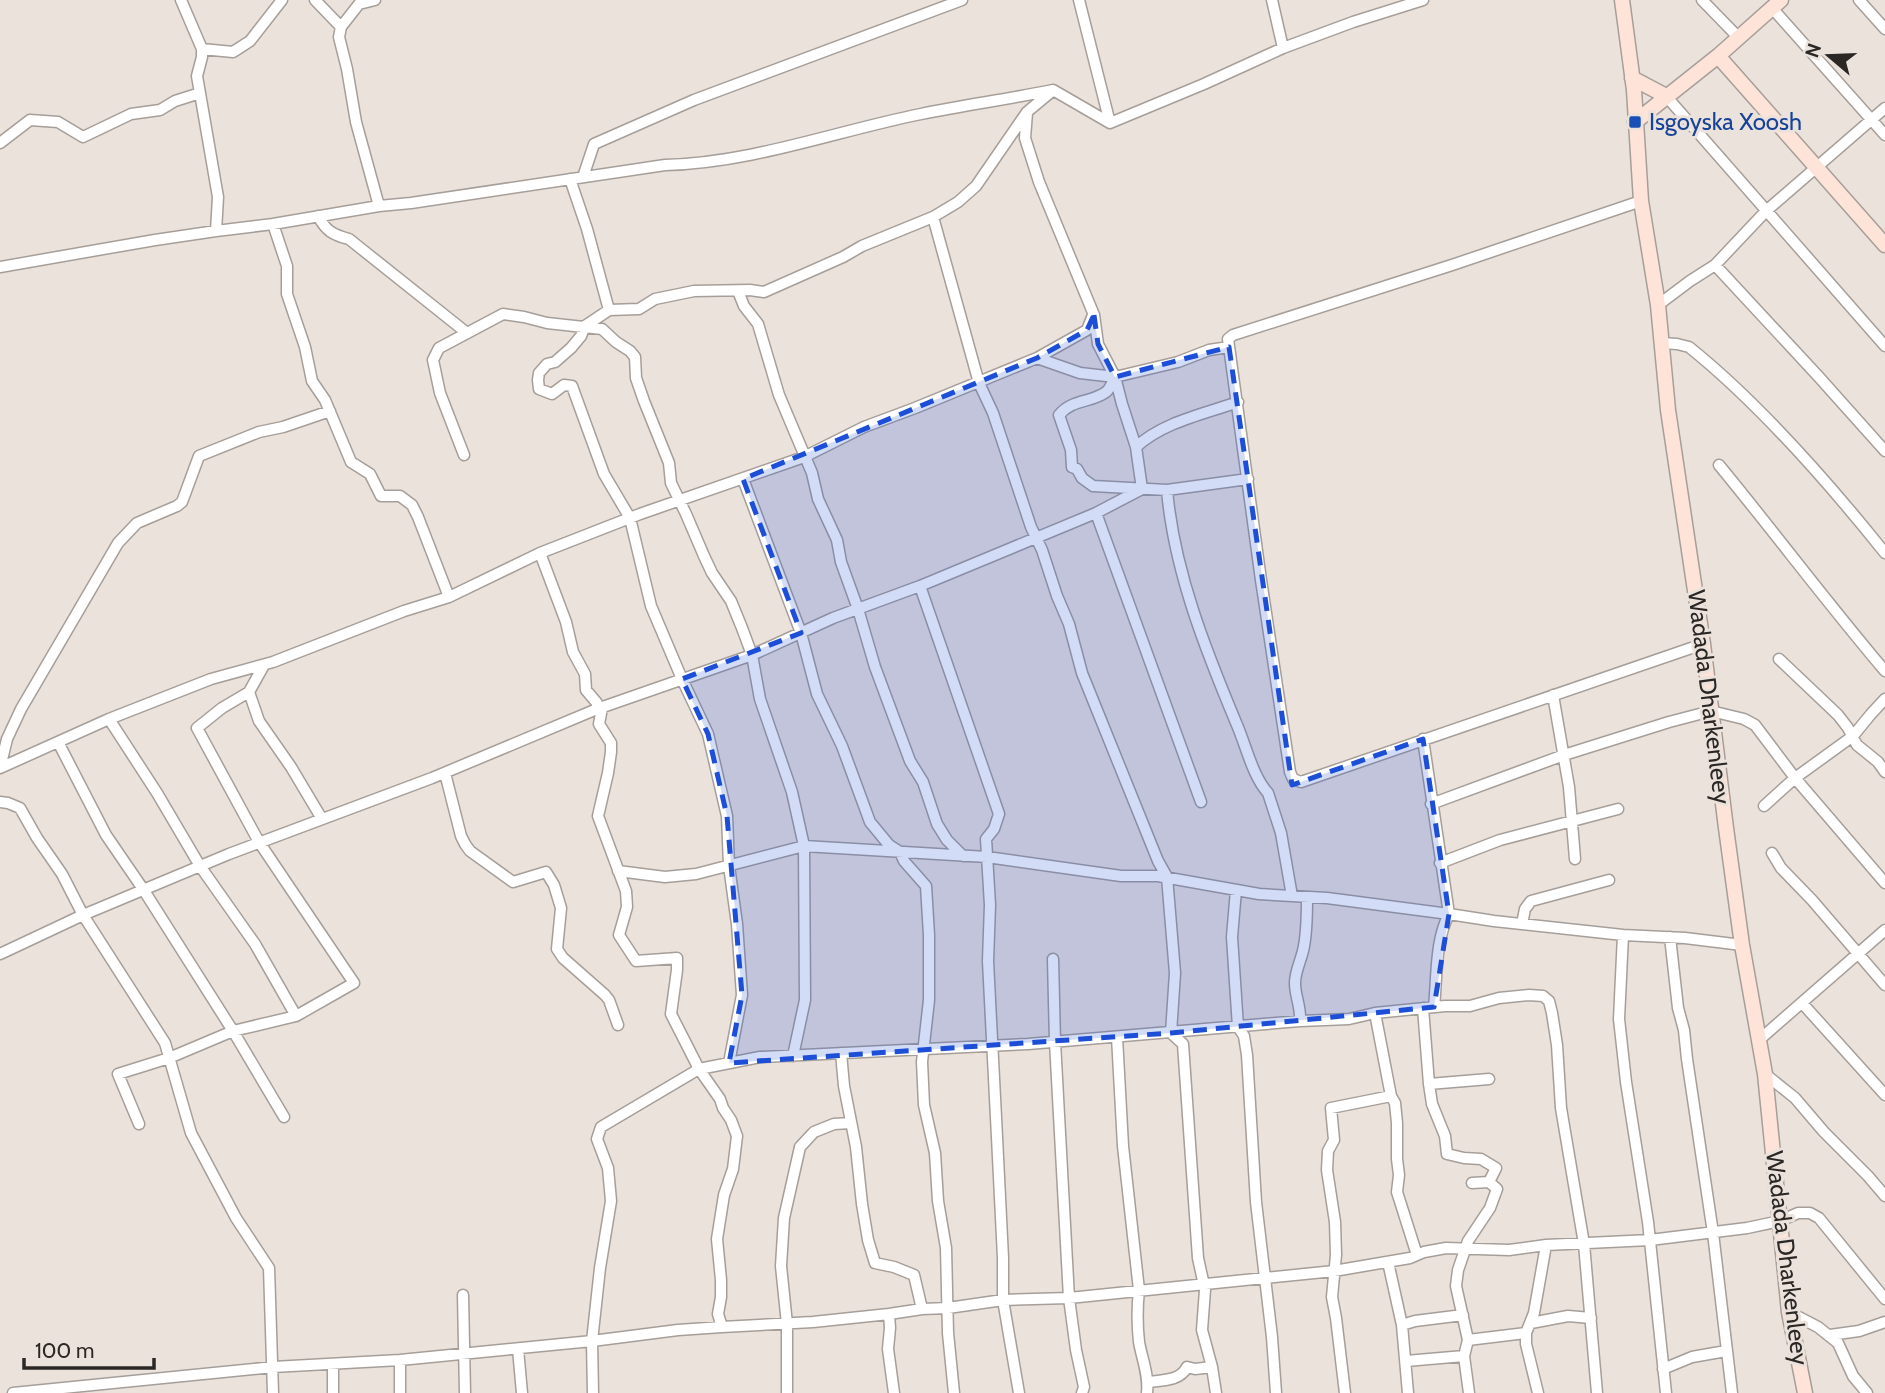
<svg xmlns="http://www.w3.org/2000/svg" width="1885" height="1393" font-family="Cabin,sans-serif">
<style>
.lines{fill:none;stroke-linecap:round;stroke-linejoin:round}
.street-casing{stroke:#a69e98;stroke-width:13}
.secondary-casing{stroke:#a69e98;stroke-width:17}
.street{stroke:#fff;stroke-width:10}
.secondary{stroke:#fee3d8;stroke-width:14}
.marked{fill:#1d4ed8;fill-opacity:0.2;stroke:#1d4ed8;stroke-width:5;stroke-dasharray:14 9;stroke-linejoin:round}
.transit-dot{fill:#1a4fb4;stroke:#ebe2dc;stroke-width:2.5}
.labels{text-anchor:middle;stroke-width:6;stroke-linejoin:round;paint-order:stroke}
.transit-label{font-size:24px;fill:#164399;stroke:#ebe2dc;text-anchor:start}
.street-label{font-size:24px;fill:#2b2725;stroke:#ebe2dc}
</style>
<rect width="100%" height="100%" fill="#ebe2dc"/>
<g class="lines">
<defs>
<path id="street" d="M181,0L202,49V57L197,76L218,197L216,231
M315,0L341,27L339,37L347,69L356,122L379,206
M1079,0L1110,123
M1272,0L1283,48
M1702,0L1739,38
M1859,0L1885,29
M1772,8L1885,135
M341,27L359,4L375,0
M202,49L233,52L250,41L282,0
M1666,96L1885,346
M1027,113L1025,138L1039,182L1094,315L1098,344L1115,377L1122,404L1136,447
M0,143L30,120L58,122L83,137L131,114L160,110L175,101L200,93
M583,177L594,144L694,100L962,0
M570,179L587,229L609,310
M1641,201L1452,265L1233,335L1228,339L1261,580L1290,772L1293,779L1301,782L1703,644
M318,216C326,231 333,235 349,239L467,333
M933,217L979,383L993,413L1031,527L1042,550L1057,596L1069,624L1082,673L1158,861L1167,877L1175,973L1171,1033L1183,1044L1198,1258L1205,1290L1202,1330L1212,1367L1216,1393
M273,224L287,266V294L305,347L312,381L325,400L351,462L370,474L381,496H400L412,505L418,517L449,597L540,553L566,622L573,652L585,674L586,690L597,703V709
M1715,265L1818,376L1885,451
M0,267L155,240L216,231L273,224L379,206L411,203L665,165C752,163 836,131 921,114C965,105 1009,99 1053,90L1110,123L1204,84L1283,48L1353,22L1423,0
M738,291L744,306L758,324L779,395L812,473L818,499L837,540L841,562L858,609L875,667L910,761L923,782L937,824L947,840L963,856
M1658,305L1690,281L1715,265L1766,211L1885,108
M1661,343L1677,344L1689,347C1760,404 1828,482 1885,553
M1037,358L1087,330L1093,315
M1115,377C1113,381 1110,389 1106,392C1091,403 1072,399 1059,415L1071,450L1072,467L1077,469L1082,478L1093,486L1167,490L1248,479
M464,455L440,393L433,360L439,348L503,314L524,317L547,323L602,329L616,342L630,351L635,357L636,378L644,401L669,463L671,483L686,514L704,556L712,573L731,601L742,628L752,655L760,699L792,792L804,846L805,1000L793,1056
M1719,465C1775,533 1828,604 1885,671
M743,479L801,633L817,694L842,746L870,822L889,845L900,852L904,861L926,886L929,935V1000L922,1062L924,1105L935,1153L938,1201L946,1248L948,1333L954,1393
M1167,490C1174,571 1206,651 1237,725C1246,746 1253,777 1268,793L1281,833L1292,896
M1096,513L1201,802
M540,553L640,514L804,457L864,427L915,408L1037,358L1080,373L1115,377L1178,362L1209,350L1229,347
M920,586L999,814L994,829L986,839L990,905L988,961L997,1137L1003,1258V1300L1019,1393
M1779,659L1838,715L1848,728L1857,745L1878,762L1885,772
M264,665L249,692L259,721L291,767L322,819
M1553,695L1569,787L1575,859
M109,719L157,793L200,866L255,944L296,1016
M58,742L106,835L143,889L233,1031L284,1117
M0,768L7,739L21,709L118,543L137,523L177,506L182,502L199,456L259,432L283,427L330,411
M0,768L109,719L211,679L273,662L404,611L449,597
M445,773L461,836L465,844L470,851L513,882L546,872L554,885L561,908L557,949L563,958L605,995L609,1000L618,1025
M0,802L8,803L20,808L37,838L62,874L83,915L229,854L432,778L597,709L752,655L833,618L920,586L1096,513L1142,489L1136,447C1163,422 1204,414 1238,402
M1431,804L1564,755L1669,722L1711,711L1744,719L1755,725L1795,778L1885,883
M1764,806L1795,778L1853,736L1871,714L1885,699
M1772,853L1781,868L1812,900L1885,985
M1440,863L1500,840L1618,809
M618,871L665,877L696,874L804,846L987,857L1121,876H1158L1259,894L1327,898L1449,914L1423,739
M1236,890L1232,937L1238,1027L1244,1036L1247,1055L1256,1202L1272,1337L1276,1393
M1307,897C1307,913 1307,930 1304,946C1302,959 1295,970 1295,983C1295,997 1301,1006 1300,1021L1349,1019L1375,1013L1445,1006H1470L1499,998L1529,995L1543,996L1549,1001L1552,1013L1557,1045L1561,1108L1584,1244L1597,1393
M1522,924L1525,909L1531,901L1609,880
M1623,935L1619,1019L1626,1082L1648,1222L1666,1393
M1670,937L1678,1008L1684,1030L1687,1059L1713,1233L1732,1393
M0,954L83,915L165,1043L191,1133L236,1218L269,1268L273,1393
M1053,959L1055,1042L1069,1298L1076,1350L1084,1387L1082,1393
M1802,1003L1885,1095
M1434,1007C1437,978 1435,940 1449,914L1494,921L1623,935L1685,938L1742,945
M1423,1008L1429,1084L1432,1104L1445,1136L1447,1154L1464,1158L1481,1159L1496,1168L1489,1182
M1117,1037L1123,1146L1139,1290C1137,1308 1137,1324 1139,1342C1142,1359 1149,1375 1147,1393
M1759,1040L1885,930
M841,1053L844,1086L856,1147L862,1204L868,1240L875,1263L894,1267L914,1275L922,1309
M729,1063L742,995L737,924L729,866L727,816L708,734L682,679L651,606L630,518L604,474L572,386L564,385L552,394L539,389L538,380L539,373L547,364L555,362L571,348L581,336L585,326L609,310L639,309L655,299L694,291L750,290L764,292L843,257L862,246L933,217L958,202L976,186L1027,112L1051,92
M1765,1074L1795,1098L1824,1132L1868,1176L1885,1196
M1429,1084L1489,1079
M1391,1096L1395,1103L1397,1123V1159L1399,1175L1397,1192L1417,1255
M139,1124L118,1074L169,1058L233,1031L296,1016L354,983L259,842L197,728L222,708L249,692
M1388,1262L1402,1325L1408,1393
M463,1295L465,1393
M1789,1312L1818,1327L1838,1343L1853,1376L1867,1393
M1531,1323L1568,1316L1591,1318
M1402,1325L1415,1321L1463,1315
M722,1327L813,1322L889,1314
M1830,1335L1859,1331L1885,1322
M1468,1340L1526,1333
M518,1349L522,1393
M1406,1361L1464,1356
M333,1364V1393
M1663,1369L1692,1357L1726,1351
M1148,1382C1163,1380 1180,1381 1187,1367L1195,1369L1212,1367
M13,1393L273,1367L400,1360L592,1341L600,1268L611,1201L608,1168L597,1139L601,1127L699,1069L760,1057L1028,1044L1300,1021
M400,1393V1360
M593,1393L592,1341L678,1330L722,1327L718,1314L721,1297V1280L717,1239L724,1195L733,1169L737,1136L731,1120L723,1108L720,1099L699,1069L671,1014L677,970V958L636,961L619,935L627,907L626,891L598,816L608,773L611,752V743L599,724L602,708
M787,1393V1324L781,1266L784,1218L800,1147L814,1132L834,1124L851,1123
M894,1393L888,1349L890,1328L889,1314L922,1309L948,1308L1003,1300L1069,1298L1334,1271L1410,1258L1424,1252L1446,1248L1509,1250L1546,1245L1650,1240L1747,1228L1780,1221L1798,1213H1810L1819,1218L1885,1299
M1345,1393L1336,1318L1332,1297L1336,1255L1335,1222L1327,1170L1328,1151L1334,1140L1331,1108L1391,1096L1375,1013
M1469,1393L1464,1356L1468,1340L1456,1286L1458,1270L1468,1241L1490,1208L1497,1189L1489,1182L1472,1183
M1538,1393L1526,1344V1333L1534,1313L1546,1245"/>
<path id="secondary" d="M1622,0L1634,90L1641,201L1658,305L1668,410L1703,644L1726,828L1742,945L1765,1074L1789,1312L1805,1393
M1718,56L1885,245
M1632,78L1666,96
M1635,122L1718,56L1781,0"/>
</defs>
<!-- street casing -->
<use href="#street" class="street-casing"/>
<!-- secondary casing -->
<use href="#secondary" class="secondary-casing"/>
<!-- street -->
<use href="#street" class="street"/>
<!-- secondary -->
<use href="#secondary" class="secondary"/>
</g>
<!-- marked area -->
<path class="marked" d="M1094,315L1098,344L1115,377L1229,347L1292,785L1423,739L1449,914L1434,1007L1171,1033L729,1063L742,995L727,816L708,734L682,679L801,633L743,479L1037,358L1087,330Z"/>
<!-- markers -->
<rect class="transit-dot" x="1628" y="115" width="14" height="14" rx="3.5"/>
<g class="labels">
<!-- transit labels -->
<g class="transit-label">
<text x="1649" y="130">Isgoyska Xoosh</text>
</g>
<!-- street labels -->
<g class="street-label">
<text transform="translate(1709 697) rotate(83)" y="8">Wadada Dharkenleey</text>
<text transform="translate(1787 1258) rotate(83)" y="8">Wadada Dharkenleey</text>
</g>
</g>
<!-- north arrow -->
<g transform="translate(1829 56) rotate(289)" stroke="#ebe2dc" stroke-width="5" paint-order="stroke">
<path d="M0-5L12 26L0 18L-12 26Z" fill="#2b2725"/>
<text y="-10" font-size="19" font-weight="bold" text-anchor="middle" fill="#2b2725">N</text>
</g>
<!-- scale -->
<path d="M24 1358v10h130v-10" fill="none" stroke="#2b2725" stroke-width="3.5"/>
<text x="35" y="1358" font-size="21" fill="#2b2725" stroke="#ebe2dc" stroke-width="5" paint-order="stroke">100 m</text>
</svg>
